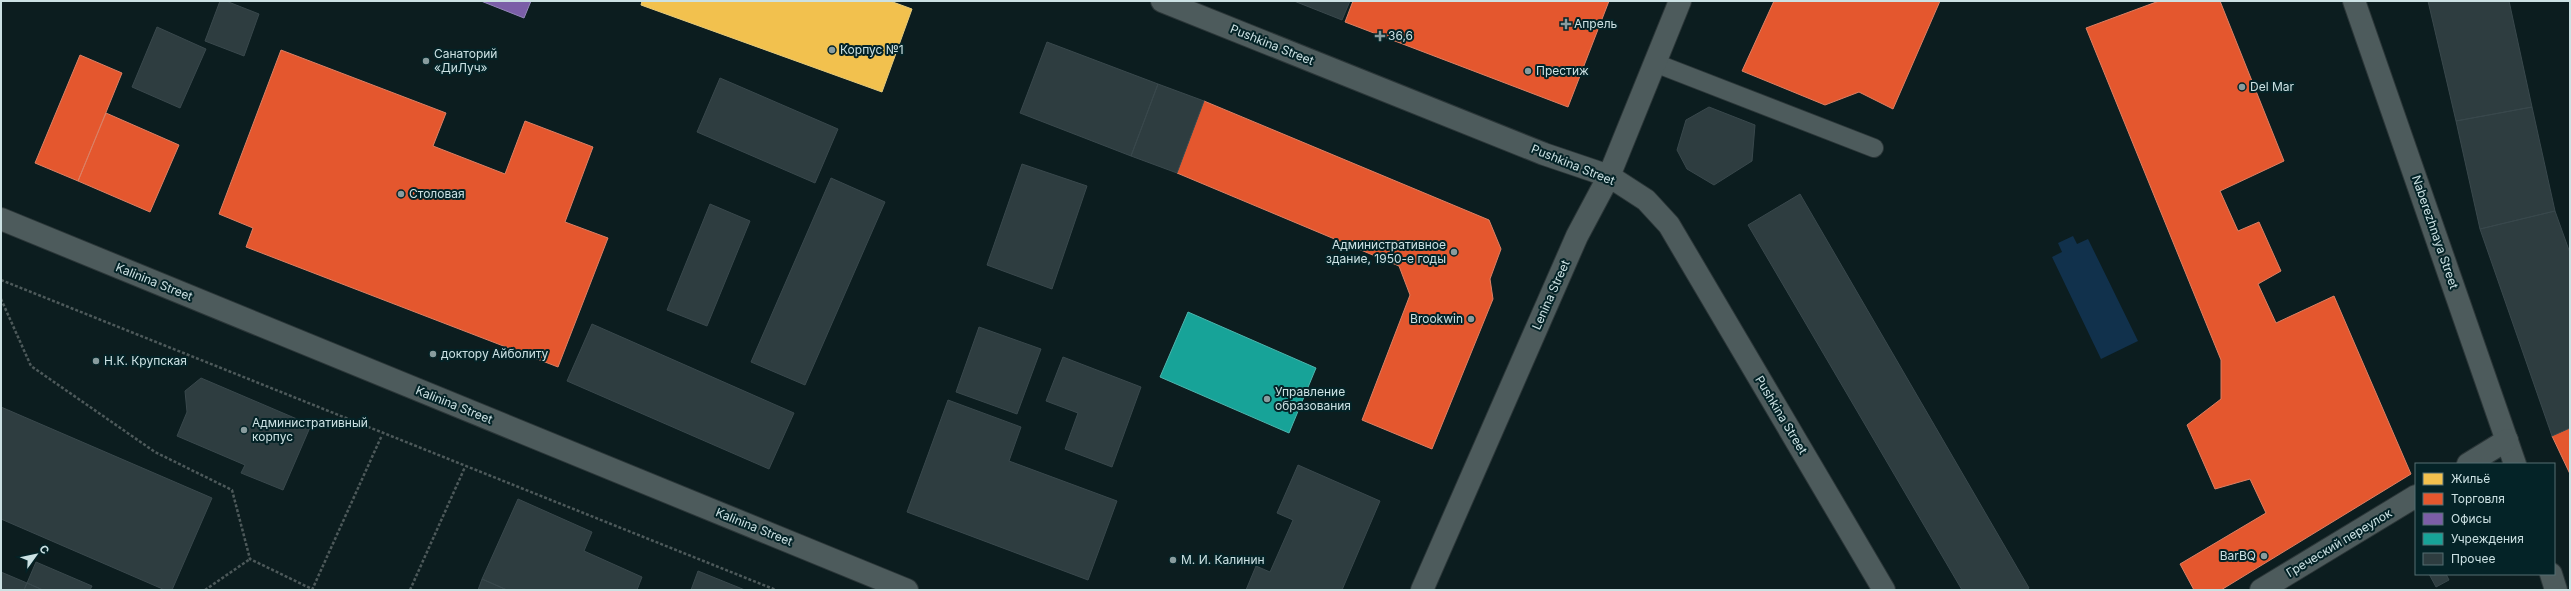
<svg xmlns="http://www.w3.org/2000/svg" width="2571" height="591" font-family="Inter,sans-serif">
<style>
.water{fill:#11314c}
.homes{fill:#f2c14e;stroke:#e7cb7b}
.shops{fill:#e4572e;stroke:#dd8064}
.offices{fill:#7b5ea7;stroke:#9385b9}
.public{fill:#17a398;stroke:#4db6ae}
.building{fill:#2e3d40;stroke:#39484c}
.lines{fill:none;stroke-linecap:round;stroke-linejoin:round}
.service-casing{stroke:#2b3638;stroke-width:20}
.pedestrian-casing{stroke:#2b3638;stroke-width:24}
.minor-casing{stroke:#2b3638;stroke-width:24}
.path{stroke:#4d595a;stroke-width:2.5;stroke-dasharray:3 2;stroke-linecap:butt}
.service{stroke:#4d5b5c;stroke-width:18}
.pedestrian{stroke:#4d5b5c;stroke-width:22}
.minor{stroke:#4d5b5c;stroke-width:22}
.poi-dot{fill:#899c9e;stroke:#042327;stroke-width:1.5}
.labels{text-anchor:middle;stroke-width:4;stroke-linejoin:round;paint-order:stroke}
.poi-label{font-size:12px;fill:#cce1e3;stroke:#042327;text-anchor:start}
.street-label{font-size:12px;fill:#cce1e3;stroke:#042327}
</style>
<rect width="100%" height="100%" fill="#0c1d1f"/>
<!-- water -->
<path class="water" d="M2073,236L2077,244L2088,239L2138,341L2101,359L2052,257L2062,252L2058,243Z"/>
<!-- homes -->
<path class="homes" d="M642,1H890L912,9L882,92L641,5Z"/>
<!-- shops -->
<path class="shops" d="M1353,1H1609L1568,107L1345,22Z
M1774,1H1940L1893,109L1859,92L1825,105L1742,71Z
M2159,1H2220L2284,161L2220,191L2238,231L2259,222L2281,271L2258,284L2276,323L2334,296L2411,474L2221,590H2194L2180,564L2266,513L2250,479L2215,489L2187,425L2221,399V360L2086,28Z
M281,50L446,113L433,146L505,174L525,121L593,147L565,222L608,238L558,367L246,247L253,228L219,214Z
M80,55L122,73L78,181L35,163Z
M1204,101L1489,220L1501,249L1490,279L1493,299L1432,449L1362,420L1410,295L1399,266L1177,173Z
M106,113L179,145L150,212L78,181Z
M2570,428V474L2552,436Z"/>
<!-- offices -->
<path class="offices" d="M481,1H531L524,18Z"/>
<!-- public -->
<path class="public" d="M1188,312L1316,368L1289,433L1160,377Z"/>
<!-- building -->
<path class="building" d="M220,1H226L259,14L244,56L205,41Z
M1294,1H1350L1342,20Z
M2428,1H2509L2532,107L2456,121Z
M157,27L206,49L180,108L132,87Z
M1047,42L1158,84L1131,156L1020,113Z
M720,78L838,129L815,183L697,132Z
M1158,84L1204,101L1177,173L1131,156Z
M1709,107L1755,125L1752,161L1714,185L1687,169L1677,150L1686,120Z
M2532,107L2555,211L2480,229L2456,121Z
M1022,164L1087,186L1052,289L987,265Z
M831,178L885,202L805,385L751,362Z
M1800,194L2029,588L2026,590H1962L1748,225Z
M710,204L750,221L707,326L667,310Z
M2555,211L2570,253V428L2552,436L2480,229Z
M592,324L794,413L769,469L567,381Z
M979,327L1041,349L1017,414L956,392Z
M1063,357L1141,387L1112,467L1065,449L1078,413L1046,401Z
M201,378L311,425L283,490L241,473L245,465L177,436L187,412L185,391Z
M948,400L1021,427L1009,461L1117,501L1088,580L907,512Z
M1,407L212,498L172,590H165L1,519Z
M1298,465L1380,501L1342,590H1246L1256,566L1270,572L1293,520L1277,513Z
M518,499L592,532L584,551L642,577L637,590H507L482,579Z
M36,562L92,586L90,590H43L27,583Z
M698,571L745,590H691Z
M1,572L27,583L24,590H1Z
M2429,574H2446L2449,580L2436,587Z
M482,579L507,590H478Z
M27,583L43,590H24Z"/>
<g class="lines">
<defs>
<path id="service" d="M1655,63L1874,148"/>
<path id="pedestrian" d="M2354,1L2515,464
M2551,574L2556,590"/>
<path id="minor" d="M1162,1L1544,154L1609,176L1646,200L1669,225L1884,590
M1,219L907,590
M2468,464L2507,440
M1422,590L1577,236L1609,176L1680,1
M2261,590L2416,496"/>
</defs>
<!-- service casing -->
<use href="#service" class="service-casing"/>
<!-- pedestrian casing -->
<use href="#pedestrian" class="pedestrian-casing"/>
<!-- minor casing -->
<use href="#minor" class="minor-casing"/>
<!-- path -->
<path class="path" d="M1,280L776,590
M1,299L31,366L155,452L232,490L250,559L314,590
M205,590L250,559
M312,590L382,435
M410,590L465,467"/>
<!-- service -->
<use href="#service" class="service"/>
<!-- pedestrian -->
<use href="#pedestrian" class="pedestrian"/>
<!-- minor -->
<use href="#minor" class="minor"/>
</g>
<!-- markers -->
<g class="poi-dot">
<path d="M1564 18h4v4h4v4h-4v4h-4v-4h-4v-4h4z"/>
<path d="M1378 30h4v4h4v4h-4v4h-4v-4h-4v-4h4z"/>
<circle cx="832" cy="50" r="4"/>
<circle cx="426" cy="61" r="4"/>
<circle cx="1528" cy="71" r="4"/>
<circle cx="2242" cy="87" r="4"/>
<circle cx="401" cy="194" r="4"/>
<circle cx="1454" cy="252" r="4"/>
<circle cx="1471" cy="319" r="4"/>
<circle cx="433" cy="354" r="4"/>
<circle cx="96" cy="361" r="4"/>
<circle cx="1267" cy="399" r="4"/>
<circle cx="244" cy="430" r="4"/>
<circle cx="2264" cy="556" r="4"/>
<circle cx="1173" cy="560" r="4"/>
</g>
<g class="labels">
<!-- poi labels -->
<g class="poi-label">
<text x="1574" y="28">Апрель</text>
<text x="1388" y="40">36,6</text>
<text x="840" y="54">Корпус №1</text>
<text x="434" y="58">Санаторий<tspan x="434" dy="14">«ДиЛуч»</tspan></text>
<text x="1536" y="75">Престиж</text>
<text x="2250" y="91">Del Mar</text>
<text x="409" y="198">Столовая</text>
<text x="1446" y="249" text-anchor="end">Административное<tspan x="1446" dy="14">здание, 1950-е годы</tspan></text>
<text x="1463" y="323" text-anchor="end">Brookwin</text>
<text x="441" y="358">доктору Айболиту</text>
<text x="104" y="365">Н.К. Крупская</text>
<text x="1275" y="396">Управление<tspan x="1275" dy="14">образования</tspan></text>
<text x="252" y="427">Административный<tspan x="252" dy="14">корпус</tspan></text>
<text x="2256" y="560" text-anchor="end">BarBQ</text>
<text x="1181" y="564">М. И. Калинин</text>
</g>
<!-- street labels -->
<g class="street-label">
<text transform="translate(1272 45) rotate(22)" y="4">Pushkina Street</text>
<text transform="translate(1573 165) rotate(22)" y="4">Pushkina Street</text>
<text transform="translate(2435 232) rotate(71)" y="4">Naberezhnaya Street</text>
<text transform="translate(154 282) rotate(22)" y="4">Kalinina Street</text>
<text transform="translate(1551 295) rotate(-66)" y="4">Lenina Street</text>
<text transform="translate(454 405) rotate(22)" y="4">Kalinina Street</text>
<text transform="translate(1781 415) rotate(59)" y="4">Pushkina Street</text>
<text transform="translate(754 527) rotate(22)" y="4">Kalinina Street</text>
<text transform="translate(2339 543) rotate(-31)" y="4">Греческий переулок</text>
</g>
</g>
<!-- border -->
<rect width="2571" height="591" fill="none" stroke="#cce1e3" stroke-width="4"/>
<!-- legend -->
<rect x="2415" y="463" width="140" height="112" fill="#042327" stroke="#546f72"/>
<rect x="2423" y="473" width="20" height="12" fill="#f2c14e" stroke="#546f72"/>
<text x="2451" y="483" font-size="12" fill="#cce1e3">Жильё</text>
<rect x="2423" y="493" width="20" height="12" fill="#e4572e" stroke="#546f72"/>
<text x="2451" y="503" font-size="12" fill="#cce1e3">Торговля</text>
<rect x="2423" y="513" width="20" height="12" fill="#7b5ea7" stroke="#546f72"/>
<text x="2451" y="523" font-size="12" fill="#cce1e3">Офисы</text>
<rect x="2423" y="533" width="20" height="12" fill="#17a398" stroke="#546f72"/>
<text x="2451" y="543" font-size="12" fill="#cce1e3">Учреждения</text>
<rect x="2423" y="553" width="20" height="12" fill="#2e3d40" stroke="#546f72"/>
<text x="2451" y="563" font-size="12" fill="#cce1e3">Прочее</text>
<!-- north arrow -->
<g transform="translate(36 555) rotate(57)" stroke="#042327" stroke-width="3" paint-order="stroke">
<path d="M0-3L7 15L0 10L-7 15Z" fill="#cce1e3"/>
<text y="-6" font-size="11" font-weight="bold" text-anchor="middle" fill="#cce1e3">С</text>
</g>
</svg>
